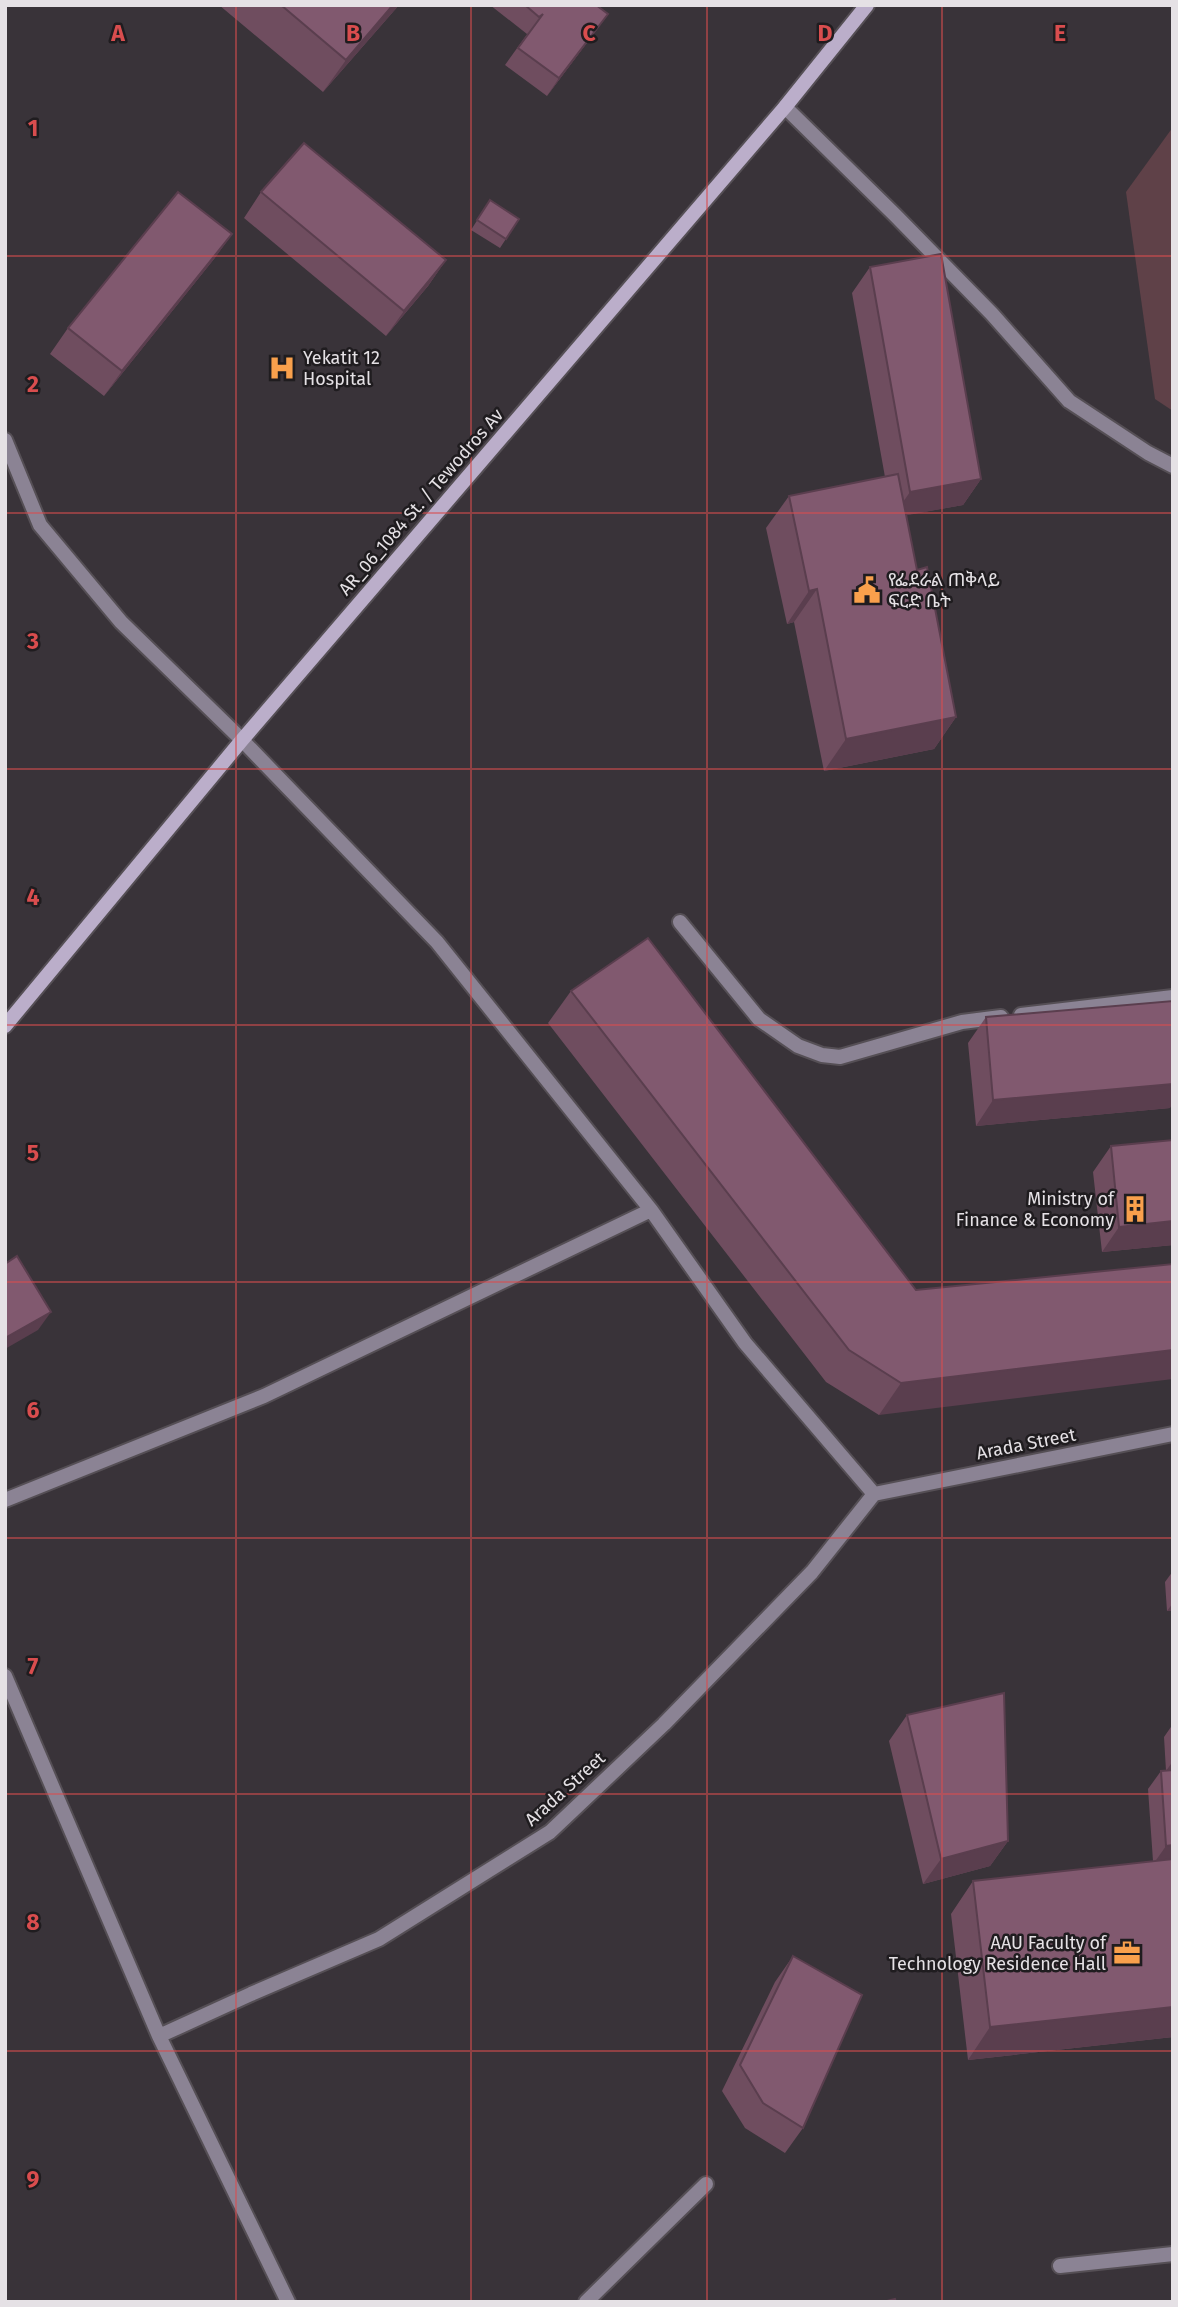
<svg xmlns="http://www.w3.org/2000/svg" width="1178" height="2307" font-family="'Fira Sans','Noto Sans Ethiopic',sans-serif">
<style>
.green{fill:#5f4148}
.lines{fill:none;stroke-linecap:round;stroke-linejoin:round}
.lane-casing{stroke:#554f55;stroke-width:18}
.street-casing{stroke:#554f55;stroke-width:18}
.secondary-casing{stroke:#554f55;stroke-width:18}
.lane{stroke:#8b8394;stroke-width:14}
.street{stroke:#8b8394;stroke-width:14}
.secondary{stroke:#bbaeca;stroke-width:14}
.wall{fill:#6f4d5f}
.shaded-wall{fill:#5a3e4e}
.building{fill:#81596f;stroke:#5a3e4e;stroke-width:2}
.grid{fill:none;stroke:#d94d4e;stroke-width:2;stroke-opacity:0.55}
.labels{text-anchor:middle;stroke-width:5;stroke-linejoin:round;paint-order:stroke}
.poi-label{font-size:18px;fill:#e5e1e5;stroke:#1f1c1f;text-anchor:start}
.street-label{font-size:18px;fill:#e5e1e5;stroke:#1f1c1f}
.grid-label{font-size:23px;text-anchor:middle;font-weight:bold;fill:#d94d4e;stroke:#1f1c1f;stroke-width:5;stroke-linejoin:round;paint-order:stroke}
</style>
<rect width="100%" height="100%" fill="#393339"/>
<!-- green -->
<path class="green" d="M1173,127V411L1155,399L1126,192Z"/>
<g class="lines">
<defs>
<path id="lane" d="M680,922L759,1019L798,1046L822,1055L840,1057L962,1022L1001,1017
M1021,1015L1173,997
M1060,2266L1173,2254"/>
<path id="street" d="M785,107L895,215L992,314L1069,401L1148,453L1173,466
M5,440L40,525L121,622L242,740L437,942L651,1210L745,1343L874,1494
M5,1500L264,1396L651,1210
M5,1676L159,2036
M288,2302L159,2036L251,1994L379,1939L550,1832L664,1724L812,1572L874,1494L1173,1434
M586,2302L706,2184"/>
<path id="secondary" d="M5,1026L242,740L785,107L867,5"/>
</defs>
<!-- lane casing -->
<use href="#lane" class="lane-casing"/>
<!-- street casing -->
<use href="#street" class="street-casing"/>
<!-- secondary casing -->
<use href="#secondary" class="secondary-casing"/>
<!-- lane -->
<use href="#lane" class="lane"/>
<!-- street -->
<use href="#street" class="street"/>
<!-- secondary -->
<use href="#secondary" class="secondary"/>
</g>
<!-- wall -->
<path class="wall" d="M219,5H399L323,92Z
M490,5H596L595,32L547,96L505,65L528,33L527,34Z
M261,192L446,260L428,286L386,336L244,218Z
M490,200L519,219L500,248L471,230Z
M232,234L214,259L104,396L50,354L68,328Z
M870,267L981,479L963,505L906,515L917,570L956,717L934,749L824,771L794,622L787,624L766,528L789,496L885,477L852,293Z
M571,991L916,1290L1173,1264L879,1415L826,1382L548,1023Z
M986,1017L1170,1108L976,1126L968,1043Z
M1173,1140V1245L1102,1252L1093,1172L1111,1146Z
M1173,1571V1611H1167L1165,1582Z
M907,1715L1008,1841L990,1866L923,1884L889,1741Z
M1173,1724V1770L1166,1771L1164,1737Z
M1173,1770V2037L968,2060L951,1914L973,1881L1153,1861L1148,1789L1161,1771Z
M793,1956L803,2128L785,2153L745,2128L722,2091L775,1982Z"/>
<!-- shaded-wall -->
<path class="shaded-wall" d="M393,5H399L323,92L346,60Z
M608,14L595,32L547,96L559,78Z
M232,234L214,259L104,396L122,371Z
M446,260L428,286L386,336L404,311Z
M981,479L963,505L892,518L910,492Z
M817,589L794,622L787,624L809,591Z
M956,717L934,749L824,771L846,739Z
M1173,1084V1104L1170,1108L976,1126L993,1100Z
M1173,1221V1245L1102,1252L1119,1227Z
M51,1312L38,1330L5,1349V1338Z
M1173,1350V1379L879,1415L901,1383Z
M1173,1603V1611H1167Z
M1173,1761V1770L1166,1771Z
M1008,1841L990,1866L923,1884L941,1859Z
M1173,1845V1862L1154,1863L1166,1846Z
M1173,2007V2037L968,2060L990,2027Z"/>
<!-- building -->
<path class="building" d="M281,5H393L346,60Z
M525,5H596L608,14L559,78L518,48L543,14L539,17Z
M304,143L446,260L404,311L261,192Z
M178,192L232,234L122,371L68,328Z
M490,200L519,219L506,239L477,220Z
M941,254L981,479L910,492L870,267Z
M898,474L917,570L927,567L956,717L846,739L817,589L809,591L789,496Z
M648,938L916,1290L1173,1264V1350L901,1383L849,1350L571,991Z
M1173,1001V1084L993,1100L986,1017Z
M1173,1140V1221L1119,1227L1111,1146Z
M17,1256L51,1312L5,1338V1264Z
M1004,1693L1008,1841L941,1859L907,1715Z
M1173,1770V1845L1166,1846L1161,1771Z
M1173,1859V2007L990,2027L973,1881Z
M793,1956L862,1995L803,2128L763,2103L740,2065Z
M895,2299L896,2302H883Z"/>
<!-- grid -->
<path class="grid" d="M236,5V2302M471,5V2302M707,5V2302M942,5V2302M5,256H1173M5,513H1173M5,769H1173M5,1025H1173M5,1282H1173M5,1538H1173M5,1794H1173M5,2051H1173"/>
<!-- icons -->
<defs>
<symbol id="hospital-bare" viewBox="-9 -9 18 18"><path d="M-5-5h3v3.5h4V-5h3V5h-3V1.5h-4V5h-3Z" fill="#f9a04c" stroke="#1f1c1f" stroke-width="2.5" paint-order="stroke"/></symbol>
<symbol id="civic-bare" viewBox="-9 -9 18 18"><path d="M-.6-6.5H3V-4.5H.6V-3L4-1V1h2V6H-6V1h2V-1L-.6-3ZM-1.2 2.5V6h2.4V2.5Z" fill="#f9a04c" stroke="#1f1c1f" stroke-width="2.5" paint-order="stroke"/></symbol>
<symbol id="building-bare" viewBox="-9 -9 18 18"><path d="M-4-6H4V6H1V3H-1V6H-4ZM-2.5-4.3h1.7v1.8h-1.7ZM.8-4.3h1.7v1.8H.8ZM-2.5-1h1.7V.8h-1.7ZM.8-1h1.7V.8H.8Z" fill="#f9a04c" stroke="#1f1c1f" stroke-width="2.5" paint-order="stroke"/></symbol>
<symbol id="office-bare" viewBox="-9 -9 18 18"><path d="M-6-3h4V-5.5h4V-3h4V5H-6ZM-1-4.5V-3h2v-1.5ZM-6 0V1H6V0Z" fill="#f9a04c" stroke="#1f1c1f" stroke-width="2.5" paint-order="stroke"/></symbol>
</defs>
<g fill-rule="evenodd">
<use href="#hospital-bare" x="263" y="349" width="38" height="38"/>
<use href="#civic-bare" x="848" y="571" width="38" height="38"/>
<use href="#building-bare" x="1116" y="1190" width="38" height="38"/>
<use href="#office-bare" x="1108" y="1934" width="38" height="38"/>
</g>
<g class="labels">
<!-- poi labels -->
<g class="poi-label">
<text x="303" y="364">Yekatit 12<tspan x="303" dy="21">Hospital</tspan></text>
<text x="888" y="586">የፌደራል ጠቅላይ<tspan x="888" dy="21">ፍርድ ቤት</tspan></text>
<text x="1114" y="1205" text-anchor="end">Ministry of<tspan x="1114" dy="21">Finance &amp; Economy</tspan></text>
<text x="1106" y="1949" text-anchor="end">AAU Faculty of<tspan x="1106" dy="21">Technology Residence Hall</tspan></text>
</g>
<!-- street labels -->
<g class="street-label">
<text transform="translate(421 502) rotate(-49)" y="6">AR_06_1084 St. / Tewodros Av</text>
<text transform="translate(1026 1444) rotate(-11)" y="6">Arada Street</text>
<text transform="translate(565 1789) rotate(-42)" y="6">Arada Street</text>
</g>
</g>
<g class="grid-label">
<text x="118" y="41">A</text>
<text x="353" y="41">B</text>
<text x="589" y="41">C</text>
<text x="825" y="41">D</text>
<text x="1060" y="41">E</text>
<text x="33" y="136">1</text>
<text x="33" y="392">2</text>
<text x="33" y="649">3</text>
<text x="33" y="905">4</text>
<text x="33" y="1161">5</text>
<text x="33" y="1418">6</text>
<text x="33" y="1674">7</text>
<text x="33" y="1930">8</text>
<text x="33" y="2187">9</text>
</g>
<!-- border -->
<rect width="1178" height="2307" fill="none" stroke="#e5e1e5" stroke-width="14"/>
</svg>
